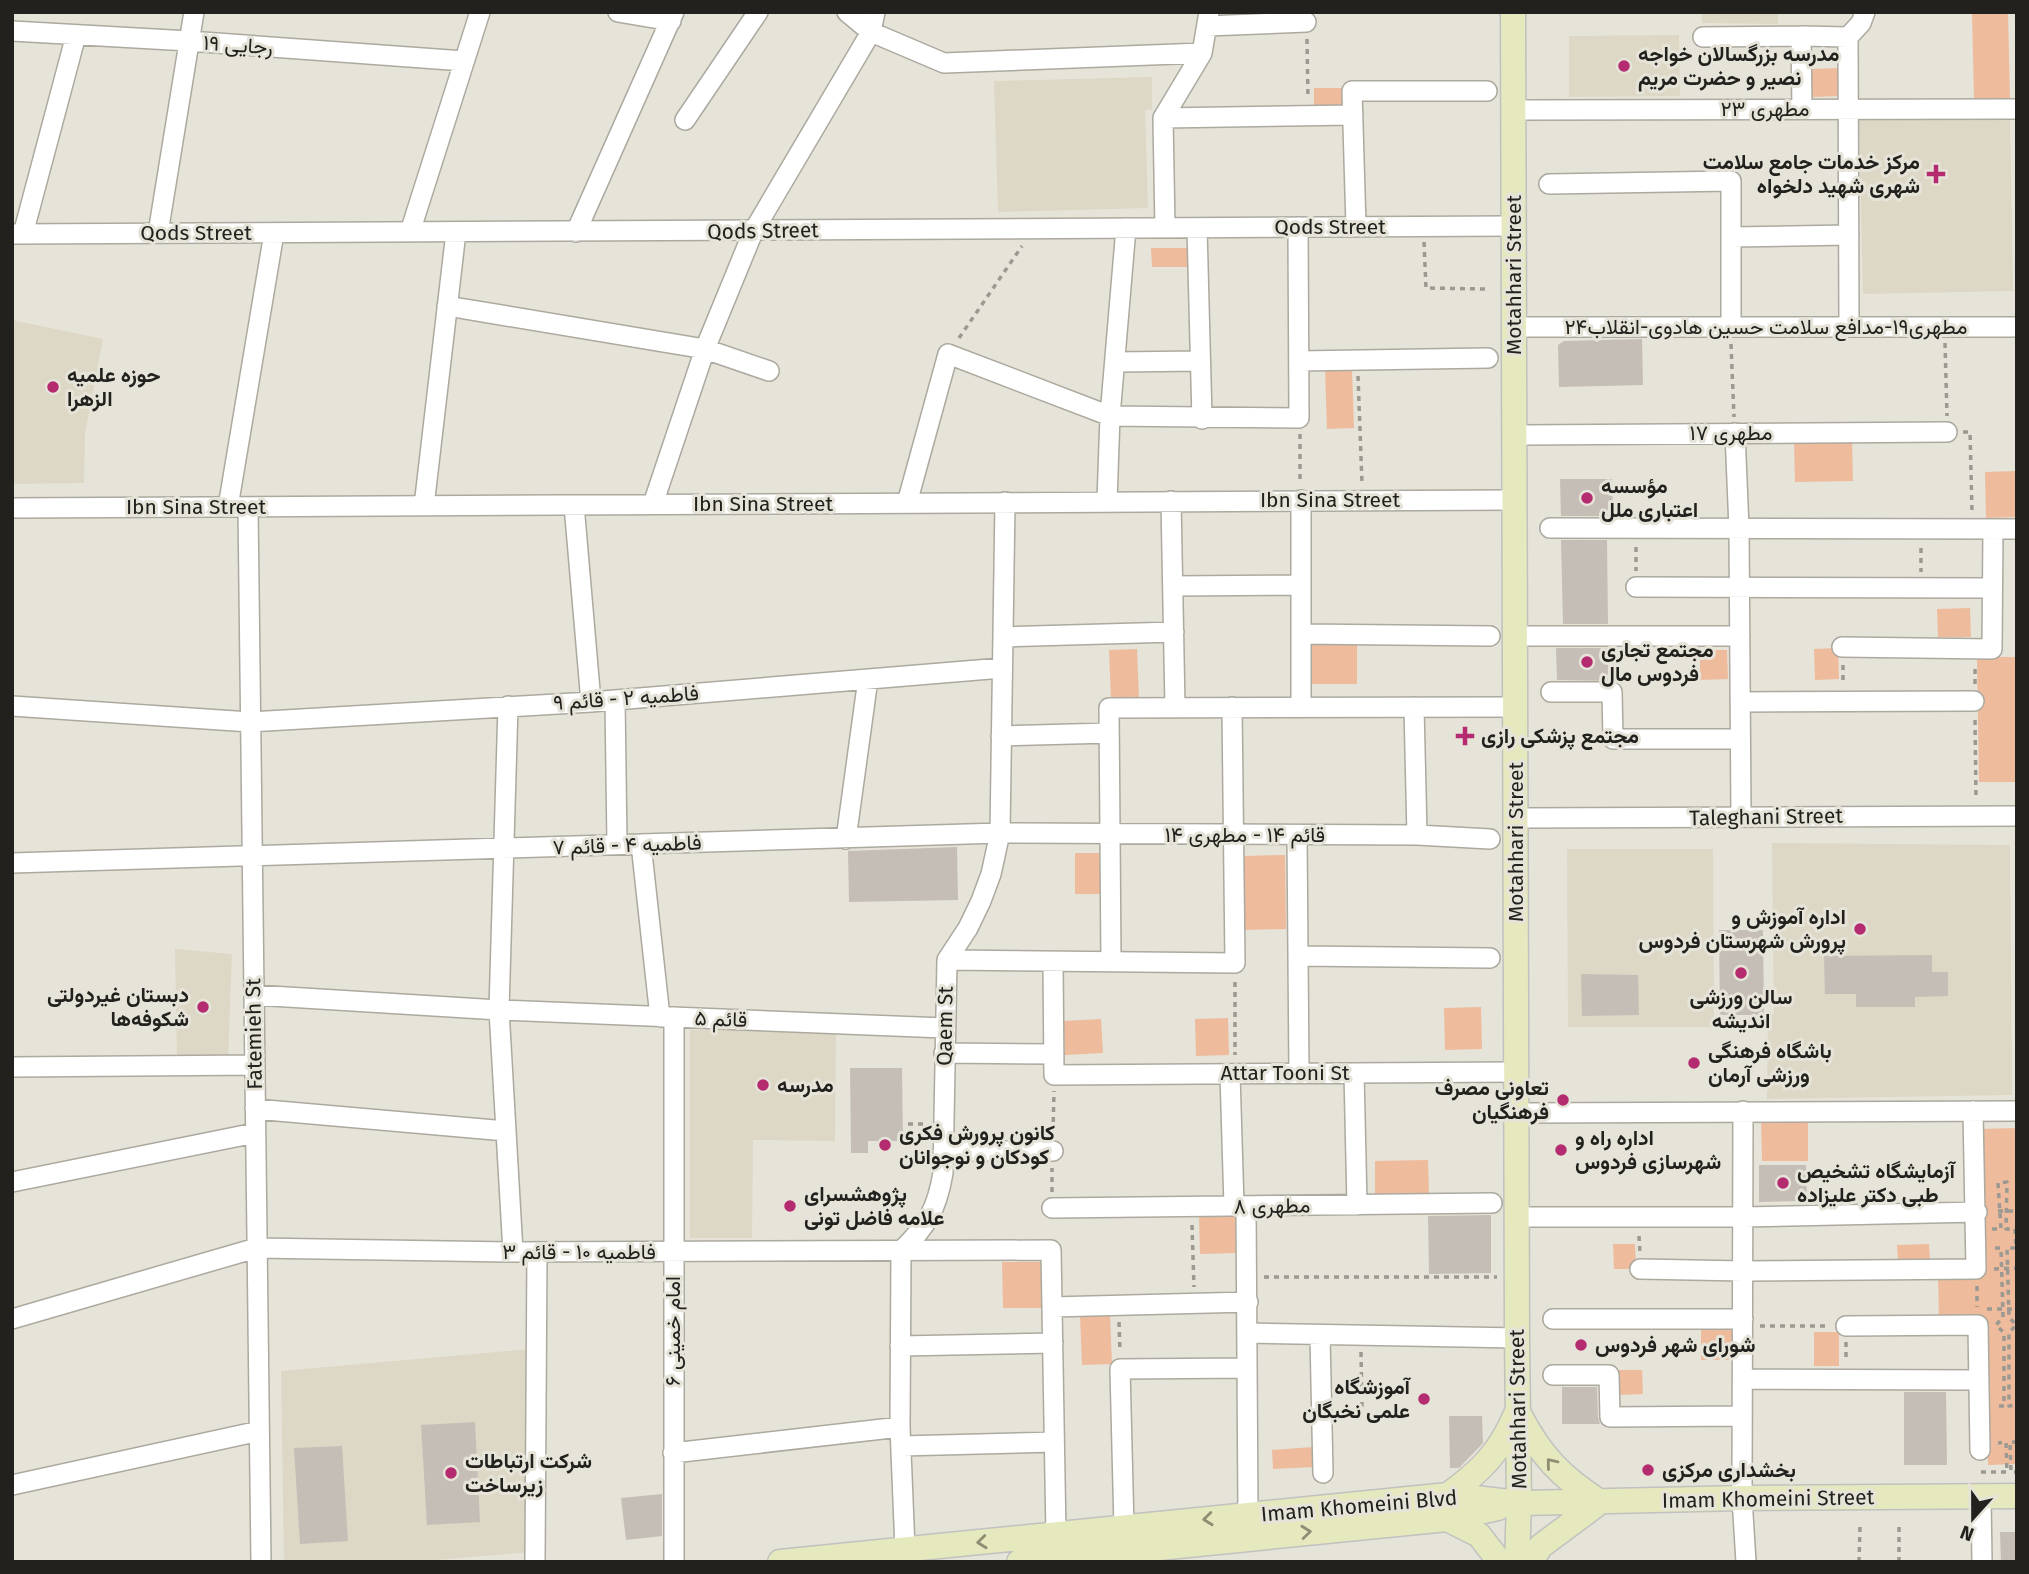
<svg xmlns="http://www.w3.org/2000/svg" width="2029" height="1574" font-family="'Fira Sans',Vazirmatn,sans-serif">
<style>
.built{fill:#ddd7c6}
.green{fill:#eebb9c}
.building{fill:#c5beb6}
.lines{fill:none;stroke-linecap:round;stroke-linejoin:round}
.minor-casing{stroke:#aca99f;stroke-width:22}
.major-casing{stroke:#c1c1c0;stroke-width:27}
.path{stroke:#9c9992;stroke-width:3.5;stroke-dasharray:5 5;stroke-linecap:butt}
.minor{stroke:#fff;stroke-width:19}
.major{stroke:#e6e8bd;stroke-width:24}
.oneway{stroke:#8e8e75}
.poi-dot{fill:#b42c6f;stroke:#e6e3d9;stroke-width:2.5}
.labels{text-anchor:middle;stroke-width:6;stroke-linejoin:round;paint-order:stroke}
.street-label{font-size:21px;fill:#22211d;stroke:#e6e3d9}
.poi-label{font-size:21px;font-weight:bold;fill:#22211d;stroke:#e6e3d9;text-anchor:start}
</style>
<rect width="100%" height="100%" fill="#e6e3d9"/>
<!-- built -->
<path class="built" d="M1702,12H1778V24L1702,23Z
M1679,35L1680,96L1569,97V36Z
M1152,77V110H1145L1148,208L998,212L994,81Z
M2010,116L2013,291L1863,294L1859,119Z
M12,320L103,339L85,434L84,483L12,484Z
M1772,843L2010,845L2012,1095L1767,1099L1768,1015L1774,1014Z
M1567,849H1713L1714,1027H1568Z
M175,949L232,954L228,1059H177Z
M690,1030H836L835,1141L753,1140L752,1238H690Z
M531,1349V1552L412,1562H284L281,1371Z"/>
<!-- green -->
<path class="green" d="M1972,12H2008L2010,99L1974,100Z
M1841,68L1842,96L1812,97L1811,69Z
M1314,88H1343L1344,109H1314Z
M1151,248H1187V267H1152Z
M1352,369L1354,428L1327,429L1325,370Z
M1852,440L1853,481L1795,482L1794,441Z
M2016,471L2017,517L1986,518L1985,472Z
M1970,608L1971,637H1938L1937,609Z
M1312,641H1357V684H1312Z
M1838,648L1839,679L1815,680L1814,649Z
M1137,649L1139,698L1111,699L1109,650Z
M1700,650H1727L1728,679L1700,680Z
M1977,657H2017V782H1979Z
M1075,853H1103V894H1075Z
M1285,855L1286,929L1244,930L1242,856Z
M1481,1007L1482,1049L1445,1050L1444,1008Z
M1228,1018L1229,1055L1196,1056L1195,1019Z
M1101,1019L1103,1053L1065,1055L1063,1021Z
M1808,1119V1161H1762L1761,1120Z
M2017,1128V1464L1988,1465L1985,1320L1939,1321L1938,1272L1984,1271L1980,1129Z
M1428,1160L1429,1193L1375,1194V1161Z
M1235,1214L1236,1253L1200,1254L1199,1215Z
M1613,1244H1635L1636,1269H1614Z
M1929,1244L1930,1260L1898,1261L1897,1245Z
M1002,1262H1042V1308H1003Z
M1110,1315L1112,1364L1082,1365L1080,1316Z
M1701,1328H1736V1360H1701Z
M1814,1332H1839V1366H1814Z
M1619,1370H1642L1643,1394L1619,1395Z
M1313,1447L1315,1467L1273,1469L1272,1450Z"/>
<!-- building -->
<path class="building" d="M1642,339L1643,385L1559,387L1558,345L1564,341Z
M1560,479H1612L1613,516H1561Z
M1561,540H1607L1608,624H1563Z
M1556,648H1617L1618,681L1557,680Z
M957,847L958,900L849,902L848,851Z
M1719,930H1763L1764,1015H1720Z
M1932,955V972H1948V996L1915,997V1007H1856V994H1825L1824,956Z
M1581,974L1638,975L1639,1015L1582,1016Z
M850,1068H902L903,1141H868V1153H851Z
M1759,1165H1806L1807,1201L1759,1202Z
M1491,1215V1273L1429,1274L1428,1216Z
M1562,1387H1597L1598,1417L1600,1424H1562Z
M1904,1392H1946L1947,1465H1904Z
M1449,1416H1482L1483,1443L1459,1468H1450Z
M475,1422L480,1522L427,1525L421,1425Z
M342,1446L348,1541L300,1544L294,1448Z
M662,1494V1536L626,1540L621,1498Z
M2000,1532H2017V1562H2001Z"/>
<g class="lines">
<defs>
<path id="minor" d="M618,12L671,21
M847,12L871,32L944,63L1202,53
M1207,26L1306,22
M12,31L189,41L464,61
M1703,37L1801,36
M1848,37L1861,23L1865,12
M1802,109L1801,36L1848,37L1849,327
M1514,110L2017,109
M1163,118L1353,115
M1163,118L1202,53L1209,12
M1163,118L1165,228
M685,120L758,12
M1549,184L1731,181V327
M1356,227L1352,91H1487
M1197,228L1202,419
M410,232L480,12
M576,232L674,12
M158,233L194,12
M12,234L1514,226
M23,234L76,35
M1732,237L1849,235
M447,306L705,349L769,371
M1515,327H2017
M1299,361L1488,358
M1116,362L1200,361
M1735,433L1739,528L1741,817
M1514,435L1947,432
M1301,500V707
M1107,501L1110,416L1126,228
M1171,501L1175,707
M907,503L948,354L1110,416L1299,418L1298,227
M653,504L705,349L753,232L871,32L875,12
M574,505L591,702
M424,506L456,232
M228,507L274,233
M248,507L261,1562
M12,508L1514,500
M1550,528L2017,529
M1173,586L1301,585
M1636,587L1992,588
M1302,634L1490,636
M1515,636H1740
M1003,637L1174,632
M1842,647L1992,649L1993,529
M1551,692H1612L1613,739H1740
M615,700L617,844
M1740,702L1974,701
M12,706L250,722L591,702L1002,668
M508,706L499,1010L513,1252
M1414,707L1417,835
M1001,736L1109,733
M1516,818L2017,816
M1297,835L1299,1073
M846,839L868,679
M641,844L660,1017
M12,863L1000,833L1417,835L1490,839
M1298,956L1490,958
M947,960L1235,963L1232,707
M1111,961L1109,708L1515,707
M1053,962L1054,1075L1517,1072
M254,995L499,1010L944,1028
M674,1017V1562
M944,1053L1054,1054
M12,1067L255,1065
M1354,1073L1357,1205
M1230,1074L1234,1206
M255,1109L506,1131
M1743,1111L1742,1498L1746,1562
M1517,1113L2017,1111
M943,1151H1053
M12,1182L255,1133
M1246,1206L1248,1515
M1052,1208L1492,1203
M1517,1217H1743L1977,1212
M1640,1269L1743,1271L1976,1269L1973,1111
M1052,1307L1248,1302
M12,1319L256,1248L513,1252L1051,1250L1056,1535
M1553,1319H1743
M1846,1326L1978,1325L1980,1450
M1247,1333L1517,1338
M1320,1336L1323,1473
M900,1346L1053,1343
M1553,1375H1609L1610,1417L1742,1416
M1743,1379L1978,1380
M901,1446L1054,1442
M673,1453L900,1427
M12,1485L259,1431
M1981,1497L1982,1562
M1124,1527L1120,1369L1247,1368
M905,1549L900,1427L901,1251C927,1226 937,1209 943,1173L947,960L968,928L981,901L991,874L1000,833L1005,502
M535,1562L537,1252"/>
<path id="major" d="M1513,12L1517,1338L1519,1503L1517,1562
M1519,1414C1540,1455 1561,1477 1600,1502L1541,1546L1530,1562
M1448,1495C1481,1471 1500,1452 1516,1414
M1447,1519L1479,1535L1500,1562
M780,1562L1448,1495L1519,1503L1742,1498L2017,1496
M1019,1562L1447,1519L1498,1508"/>
</defs>
<!-- minor casing -->
<use href="#minor" class="minor-casing"/>
<!-- major casing -->
<use href="#major" class="major-casing"/>
<!-- path -->
<path class="path" d="M1307,39L1308,98
M1424,242L1426,288L1487,289
M959,338L1022,246
M1945,343L1947,416
M1731,344L1734,417
M1358,376L1362,484
M1963,432H1970L1972,512
M1300,434V483
M1636,547V571
M1921,548V572
M1843,665V685
M1975,684V667
M1975,720L1976,799
M1235,982V1055
M908,1124H927
M1053,1132L1054,1091
M1052,1192V1168
M1998,1211H2017
M1192,1225L1194,1287
M1992,1229H2001L1998,1183L2007,1182L2006,1229H2015L2016,1248H2007L2009,1317L2016,1325L2009,1333V1406L2017,1405
M1639,1236L1640,1253
M1995,1248H2001L2003,1317L1996,1325L2004,1333V1406H1996
M1994,1269L2017,1268
M1264,1277H1497
M1977,1286V1307
M1987,1309H2017
M1119,1322L1120,1352
M1760,1326H1829
M1846,1342V1362
M1361,1352L1362,1408
M2017,1442H2010L2011,1472H2017
M1981,1472H2007L2006,1442L1998,1443
M1899,1527V1562
M1859,1562L1860,1527"/>
<!-- minor -->
<use href="#minor" class="minor"/>
<!-- major -->
<use href="#major" class="major"/>
</g>
<!-- one-way arrows -->
<defs><path id="oneway-chevron" d="M-2-3.5L2.5 0L-2 3.5" fill="none" stroke-width="1.6" stroke-linecap="round" stroke-linejoin="round" transform="scale(1.75)"/></defs>
<g class="oneway">
<use href="#oneway-chevron" transform="translate(1551 1463) rotate(-129)"/>
<use href="#oneway-chevron" transform="translate(1208 1519) rotate(174)"/>
<use href="#oneway-chevron" transform="translate(1306 1532) rotate(-6)"/>
<use href="#oneway-chevron" transform="translate(982 1542) rotate(174)"/>
</g>
<!-- markers -->
<g class="poi-dot">
<circle cx="1624" cy="66" r="7"/>
<path d="M1932.5 163.5h7v7h7v7h-7v7h-7v-7h-7v-7h7z"/>
<circle cx="53" cy="387" r="7"/>
<circle cx="1587" cy="498" r="7"/>
<circle cx="1587" cy="662" r="7"/>
<path d="M1461.5 725.5h7v7h7v7h-7v7h-7v-7h-7v-7h7z"/>
<circle cx="1860" cy="929" r="7"/>
<circle cx="1741" cy="973" r="7"/>
<circle cx="203" cy="1007" r="7"/>
<circle cx="1694" cy="1063" r="7"/>
<circle cx="763" cy="1085" r="7"/>
<circle cx="1563" cy="1100" r="7"/>
<circle cx="885" cy="1145" r="7"/>
<circle cx="1561" cy="1150" r="7"/>
<circle cx="1783" cy="1183" r="7"/>
<circle cx="790" cy="1206" r="7"/>
<circle cx="1581" cy="1345" r="7"/>
<circle cx="1424" cy="1399" r="7"/>
<circle cx="1648" cy="1470" r="7"/>
<circle cx="451" cy="1473" r="7"/>
</g>
<g class="labels">
<!-- street labels -->
<g class="street-label">
<text transform="translate(238 45) rotate(4)" y="7">رجایی ۱۹</text>
<text x="1765" y="116">مطهری ۲۳</text>
<text x="1330" y="234">Qods Street</text>
<text transform="translate(763 231) rotate(-1)" y="7">Qods Street</text>
<text x="196" y="240">Qods Street</text>
<text transform="translate(1514 275) rotate(-90)" y="7">Motahhari Street</text>
<text x="1766" y="334">مطهری۱۹-مدافع سلامت حسین هادوی-انقلاب۲۴</text>
<text x="1731" y="440">مطهری ۱۷</text>
<text x="1330" y="507">Ibn Sina Street</text>
<text x="763" y="511">Ibn Sina Street</text>
<text x="196" y="514">Ibn Sina Street</text>
<text transform="translate(626 698) rotate(-4)" y="7">فاطمیه ۲ - قائم ۹</text>
<text transform="translate(1766 817) rotate(-1)" y="7">Taleghani Street</text>
<text x="1245" y="842">قائم ۱۴ - مطهری ۱۴</text>
<text transform="translate(1516 842) rotate(-90)" y="7">Motahhari Street</text>
<text transform="translate(627 845) rotate(-2)" y="7">فاطمیه ۴ - قائم ۷</text>
<text transform="translate(721 1019) rotate(2)" y="7">قائم ۵</text>
<text transform="translate(945 1026) rotate(-89)" y="7">Qaem St</text>
<text transform="translate(254 1034) rotate(-91)" y="7">Fatemieh St</text>
<text x="1285" y="1080">Attar Tooni St</text>
<text transform="translate(1272 1206) rotate(-1)" y="7">مطهری ۸</text>
<text x="579" y="1259">فاطمیه ۱۰ - قائم ۳</text>
<text transform="translate(673 1331) rotate(-90)" y="7">امام خمینی ۶</text>
<text transform="translate(1518 1409) rotate(-91)" y="7">Motahhari Street</text>
<text transform="translate(1768 1499) rotate(-1)" y="7">Imam Khomeini Street</text>
<text transform="translate(1359 1506) rotate(-5)" y="7">Imam Khomeini Blvd</text>
</g>
<!-- poi labels -->
<g class="poi-label">
<text x="1638" y="61">مدرسه بزرگسالان خواجه<tspan x="1638" dy="24">نصیر و حضرت مریم</tspan></text>
<text x="1920" y="169" text-anchor="end">مرکز خدمات جامع سلامت<tspan x="1920" dy="24">شهری شهید دلخواه</tspan></text>
<text x="67" y="382">حوزه علمیه<tspan x="67" dy="24">الزهرا</tspan></text>
<text x="1601" y="493">مؤسسه<tspan x="1601" dy="24">اعتباری ملل</tspan></text>
<text x="1601" y="657">مجتمع تجاری<tspan x="1601" dy="24">فردوس مال</tspan></text>
<text x="1481" y="743">مجتمع پزشکی رازی</text>
<text x="1846" y="924" text-anchor="end">اداره آموزش و<tspan x="1846" dy="24">پرورش شهرستان فردوس</tspan></text>
<text x="189" y="1002" text-anchor="end">دبستان غیردولتی<tspan x="189" dy="24">شکوفه‌ها</tspan></text>
<text x="1741" y="1004" text-anchor="middle">سالن ورزشی<tspan x="1741" dy="24">اندیشه</tspan></text>
<text x="1708" y="1058">باشگاه فرهنگی<tspan x="1708" dy="24">ورزشی آرمان</tspan></text>
<text x="777" y="1092">مدرسه</text>
<text x="1549" y="1095" text-anchor="end">تعاونی مصرف<tspan x="1549" dy="24">فرهنگیان</tspan></text>
<text x="899" y="1140">کانون پرورش فکری<tspan x="899" dy="24">کودکان و نوجوانان</tspan></text>
<text x="1575" y="1145">اداره راه و<tspan x="1575" dy="24">شهرسازی فردوس</tspan></text>
<text x="1797" y="1178">آزمایشگاه تشخیص<tspan x="1797" dy="24">طبی دکتر علیزاده</tspan></text>
<text x="804" y="1201">پژوهشسرای<tspan x="804" dy="24">علامه فاضل تونی</tspan></text>
<text x="1595" y="1352">شورای شهر فردوس</text>
<text x="1410" y="1394" text-anchor="end">آموزشگاه<tspan x="1410" dy="24">علمی نخبگان</tspan></text>
<text x="465" y="1468">شرکت ارتباطات<tspan x="465" dy="24">زیرساخت</tspan></text>
<text x="1662" y="1477">بخشداری مرکزی</text>
</g>
</g>
<!-- border -->
<rect width="2029" height="1574" fill="none" stroke="#22211d" stroke-width="28"/>
<!-- north arrow -->
<g transform="translate(1973 1518) rotate(201)" stroke="#e6e3d9" stroke-width="5" paint-order="stroke">
<path d="M0-5L12 26L0 18L-12 26Z" fill="#22211d"/>
<text y="-10" font-size="19" font-weight="bold" text-anchor="middle" fill="#22211d">N</text>
</g>
</svg>
